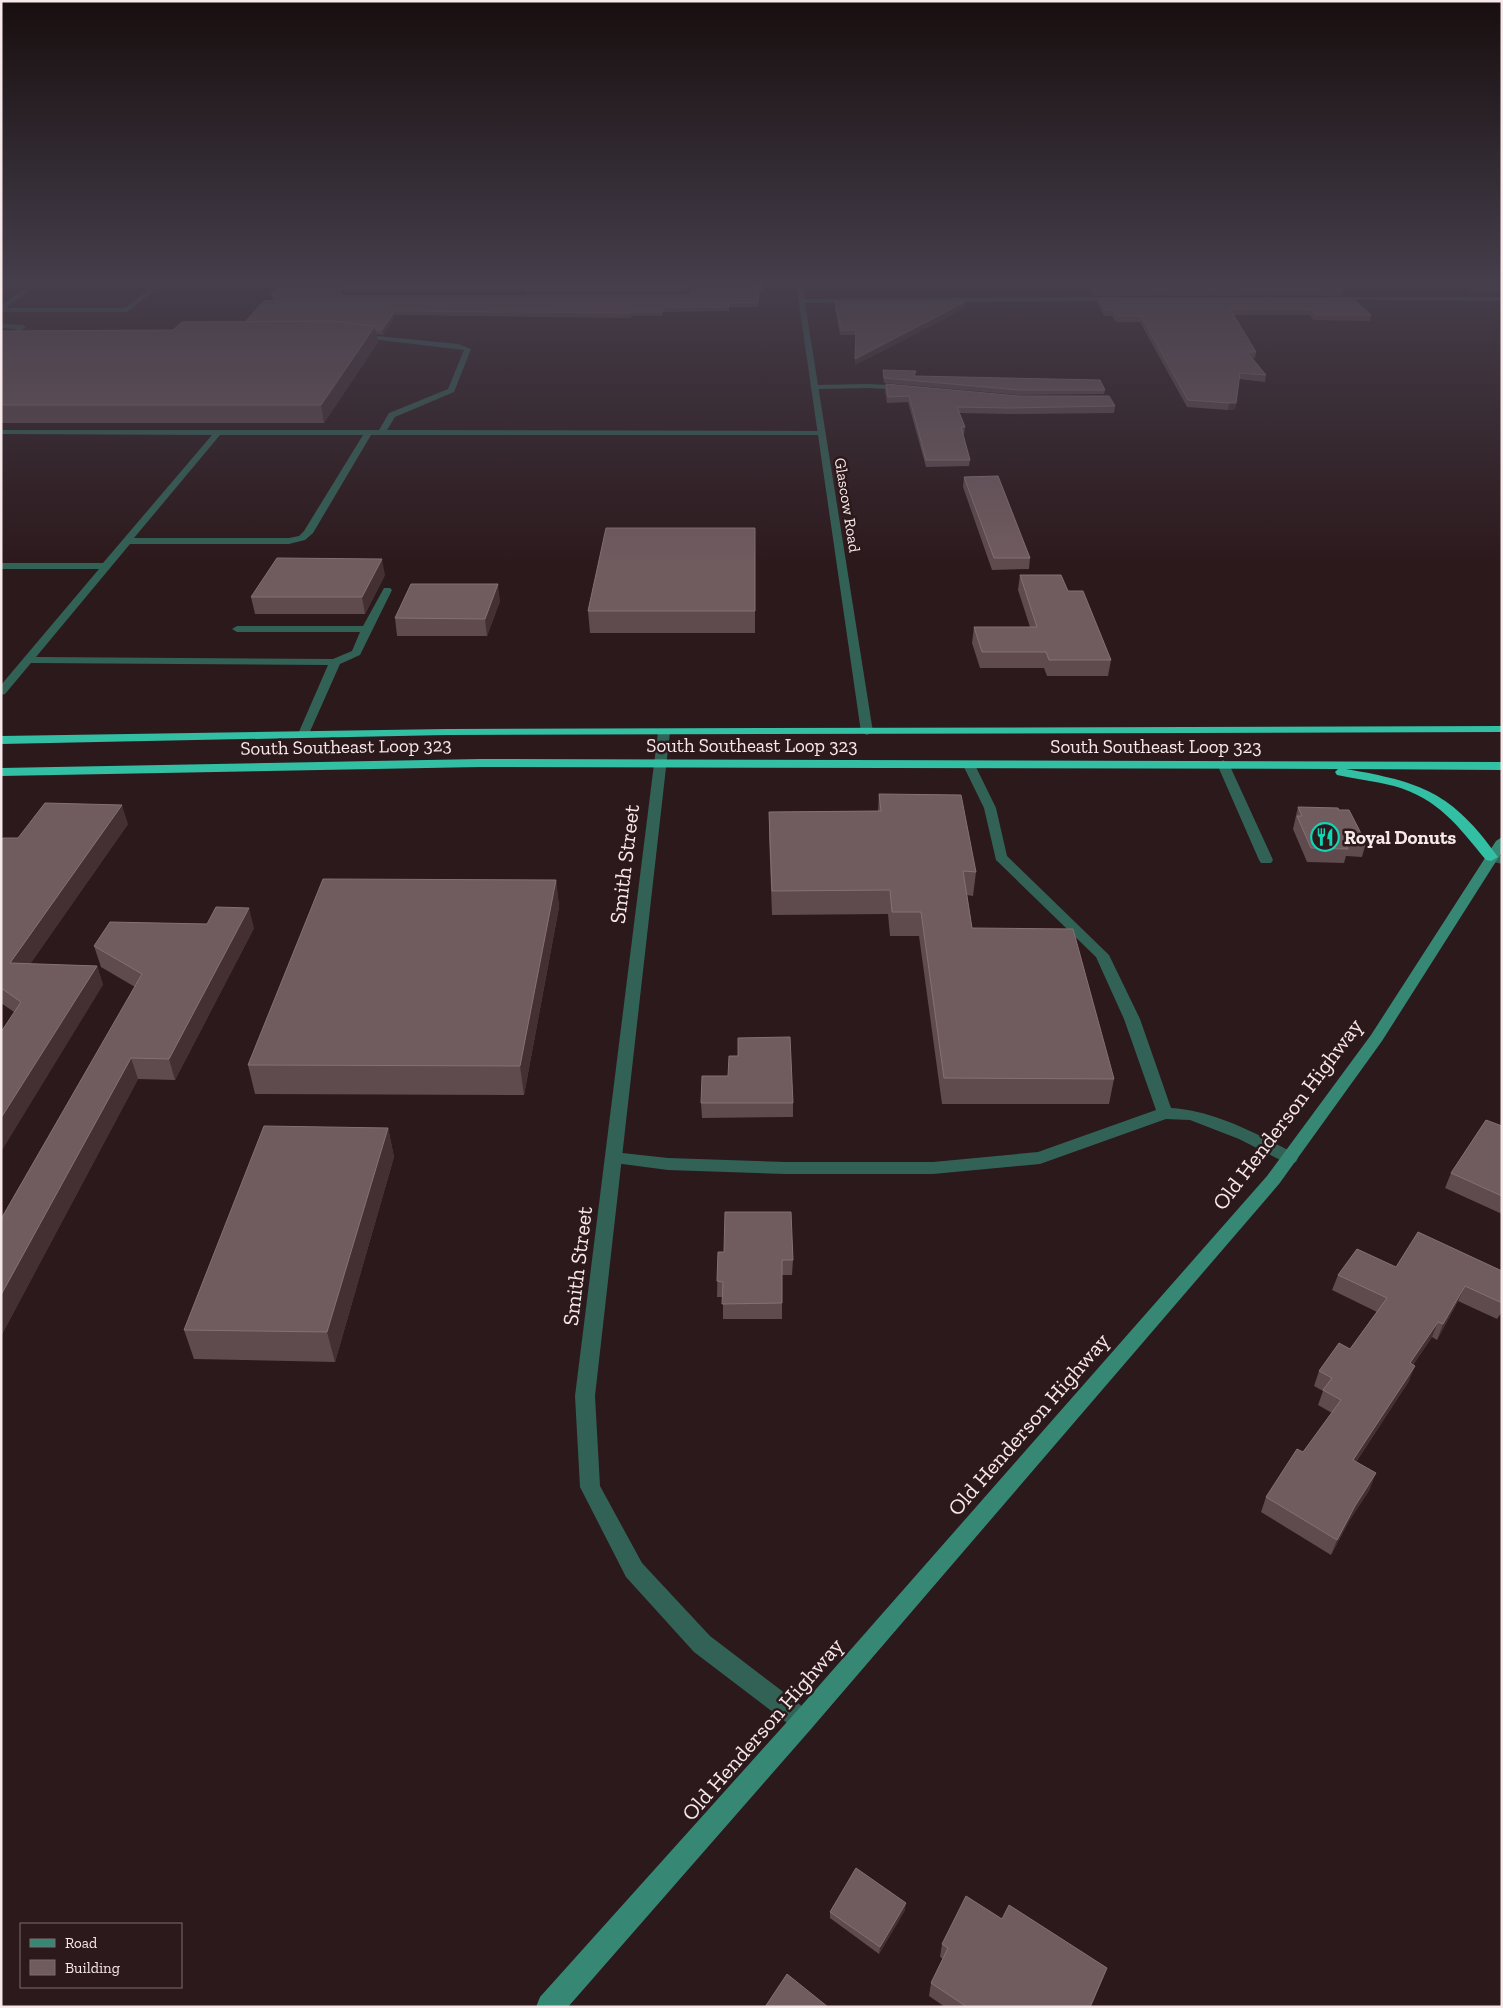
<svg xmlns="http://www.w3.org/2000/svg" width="1503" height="2008" font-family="'Zilla Slab',serif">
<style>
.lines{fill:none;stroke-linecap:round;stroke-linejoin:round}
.lane{fill:#326256;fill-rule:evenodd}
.street{fill:#326256;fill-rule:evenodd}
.secondary{fill:#368875;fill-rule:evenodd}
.highway{fill:#32bfa3;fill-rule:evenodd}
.wall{fill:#5f4a4e}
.shaded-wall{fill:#442f33}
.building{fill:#705b5f;stroke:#857174}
.labels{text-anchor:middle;stroke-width:5;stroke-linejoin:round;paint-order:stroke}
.far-street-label{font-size:16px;fill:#f7e8ea;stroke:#2c191c}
.street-label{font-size:19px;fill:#f7e8ea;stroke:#2c191c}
.poi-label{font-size:19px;font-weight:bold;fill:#f7e8ea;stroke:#2c191c;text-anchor:start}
.near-street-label{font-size:22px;fill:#f7e8ea;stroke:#2c191c}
</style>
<rect width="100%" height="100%" fill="#2c191c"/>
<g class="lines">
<!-- lane -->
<path class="lane" d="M34,283H41L5,308H125L157,283H164L127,312H1V305Z
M1,324L23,325L26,327L1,346V341L17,329L1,328Z
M357,334L458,344L471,349L454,392L395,417L387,430L822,431L826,433L822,435H371L313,533L305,540L289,544H130L36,657L333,659L352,651L360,632H237L232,629L237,626H363L384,588H390L392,590L360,655L340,664L308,736L304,737L298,734L328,665L31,663L5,694L1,695V685L99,569H1V563H103L212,435L1,434V430H379L389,413L448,389L464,350L355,337L354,336ZM220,435H363L304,531L299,536L289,538H134Z
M869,384L904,386L908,388L904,390L869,388L814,389L810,387L814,385Z
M1223,760L1229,764L1273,860L1271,863H1261L1259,860L1217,764Z
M969,761L975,765L996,808L1007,856L1109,955L1140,1019L1171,1108C1216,1111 1257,1134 1296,1154L1298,1158L1296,1162L1290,1164L1284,1162L1239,1139L1190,1120L1166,1119L1040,1164L933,1174H785L668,1170L607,1162L605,1158L607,1154L613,1152L668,1158L785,1162H933L1038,1152L1156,1110L1124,1019L1096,957L996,860L984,808L963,765Z
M1491,853L1502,856V864L1486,860L1484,857L1486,854Z"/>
<!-- street -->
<path class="street" d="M691,283H697L695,296L692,298H523L520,296L523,294H689Z
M796,283H802L805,299L1117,297L1120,299L1117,301L805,303L873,732L867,735L861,732Z
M1333,297H1502V301L1331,300V298Z
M664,729L670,732L595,1396L600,1486L642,1563L710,1636L811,1713L815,1721L811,1729L803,1733L795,1729L694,1652L626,1577L580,1487L575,1396L658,732Z"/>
<!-- secondary -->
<path class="secondary" d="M1502,837V852L1382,1041L1279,1184L811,1729L568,2007H536L540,1997L795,1713L1267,1176L1371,1035L1496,841Z"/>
<!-- highway -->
<path class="highway" d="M1502,726V732L447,735L1,744V736L447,729Z
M480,759L1502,762V770L1346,769C1421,782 1452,792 1498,857L1491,861L1486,860C1458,826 1439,799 1394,786C1375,781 1356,779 1337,775L1335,772L1338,769L480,767L1,776V768Z"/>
</g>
<!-- wall -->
<path class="wall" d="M281,283H689L687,292H344L341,294L343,296H692L764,283V292H759L758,307H729V311L663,312L662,316H631V318L396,315L383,335L376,334L378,342L324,423H1V331L173,330L245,322L275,300L272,298L271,294Z
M1086,283H1335L1343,290L1342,296H1094Z
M1458,283H1502V291H1470Z
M1098,298H1352L1371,315L1370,321L1314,320L1309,315H1234L1256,352L1255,358H1252L1266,375L1265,382L1239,379L1235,409L1228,410L1187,407L1140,322H1116L1112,316H1104L1098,304Z
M835,302H965V308L855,365L856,335H840L835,308Z
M883,370L915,376L1105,390L1104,394L1018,395L884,383L883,374Z
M886,384L1115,406L1114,413L1009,414L959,413L965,427L964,434H963L970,460L969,466L926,467L908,402L887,403L885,391Z
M964,477L1030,558L1029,569L992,570L963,487Z
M755,528V633H590L588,611Z
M385,575L365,614H255L251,597Z
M1020,575L1068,591L1111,660L1108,676H1047L1044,668H980L972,643L974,627H1030L1018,590Z
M500,601L487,636H397L395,618Z
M879,794L976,872L973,896L967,895L972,928L1114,1079L1109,1104H942L919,936H890L888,914L772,915L769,836V812L878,811Z
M1298,807L1339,810L1366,843L1362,857L1346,856L1344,863L1307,862L1293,829Z
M128,824L30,964L97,966L103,985L14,1012L1,1003V840Z
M556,880L559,907L524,1095L255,1094L248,1065Z
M254,928L175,1080L138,1079L1,1336V1219L135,987L101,967L94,946Z
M701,1103H793V1117L702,1118Z
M1502,1126V1214L1445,1188L1451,1173Z
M388,1128L394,1157L335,1362L194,1359L184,1330Z
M718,1252L793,1260L792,1275H782V1319H723V1297H717Z
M1396,1267L1502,1271V1312L1497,1319L1458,1301L1437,1340L1432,1337L1413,1365L1409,1381L1356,1462L1370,1489L1349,1521L1331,1555L1261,1512L1266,1497L1303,1452L1332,1413L1318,1405L1323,1391L1314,1386L1319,1371L1350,1349L1377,1312L1332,1290L1338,1275Z
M905,1910L879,1954L830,1918V1912Z
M1002,1919L1107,1968L1091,2007H945L929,1996L931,1983L943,1959L940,1957L942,1944Z"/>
<!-- shaded-wall -->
<path class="shaded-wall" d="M1,283H17L18,284L1,295Z
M343,288L344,292L339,295V291Z
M965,302V308L855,365V359Z
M395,311L396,315L383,335L382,330Z
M375,326L378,342L324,423L321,405Z
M1229,403H1236L1235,409L1228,410Z
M382,559L385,575L365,614L362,597Z
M498,584L500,601L487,636L485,619Z
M122,805L128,824L17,983L10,963Z
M556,880L559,907L524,1095L520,1066Z
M249,908L254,928L175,1080L169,1059Z
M97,966L103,985L1,1152V1118Z
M131,1058L138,1079L1,1336V1295Z
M388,1128L394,1157L335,1362L327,1332Z
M1465,1286L1458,1301L1437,1340L1443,1324Z
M1438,1322L1432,1337L1404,1379L1410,1363Z
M1415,1366L1409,1381L1347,1475L1353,1460Z
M1376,1473L1370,1489L1349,1521L1331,1555L1337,1540L1355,1506Z
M906,1903L905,1910L879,1954L880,1947Z
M1107,1968L1091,2007H1090Z"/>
<!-- building -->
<path class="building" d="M281,283H688L687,288H343L339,291L343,296H692L697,292L698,283H764V288H759L758,303L728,302L729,307H663L662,312H631V313L395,311L382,330H376L375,326L334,321L245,322L264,301L278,300L271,294Z
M1090,283H1335L1343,290L1094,291Z
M1098,298H1352L1371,315H1315L1310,309H1230L1256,352H1247L1266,375L1240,373L1236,403H1229L1188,400L1141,316H1117L1113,310H1105Z
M835,302H965L855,359L856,330H841Z
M334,321L375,326L321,405H1V331L173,330L182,322Z
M883,370L916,371L914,376L1100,380L1105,390H1019L884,378Z
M886,384L1019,396H1109L1115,406L1010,408L957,407L965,427H961L970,460H926L909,396L888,397Z
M998,476L1030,558H994L964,477Z
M606,528H755V611H588Z
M277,558L382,559L362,597H251Z
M1020,575H1061L1068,591H1083L1111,660H1049L1046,652H982L974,627H1037Z
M411,584H498L485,619L395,618Z
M879,794L961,795L976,872L963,871L972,928L1073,929L1114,1079L944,1078L921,912H892L890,890L772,891L769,812L881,811Z
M45,803L122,805L10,963L97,966L1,1118V1032L21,1002L1,988V840L3,838H18Z
M1298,807L1338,808L1339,810H1349L1366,843H1345L1348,849L1311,848L1297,816H1302Z
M323,879L556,880L520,1066L248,1065Z
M216,907L249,908L169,1059L131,1058L1,1295V1219L142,974L94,946L110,922L207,924Z
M790,1037L793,1103H701L702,1076H728L729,1056H738V1038Z
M1486,1120L1502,1126V1196L1451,1173Z
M264,1126L388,1128L327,1332L184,1330Z
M725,1212H791L793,1260H782V1303L722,1304L723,1282L717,1281L718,1252H724Z
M1418,1232L1502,1271V1303L1465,1286L1443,1324L1438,1322L1410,1363L1415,1366L1353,1460L1376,1473L1355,1506L1337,1540L1266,1497L1297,1449L1303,1452L1341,1400L1323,1390L1332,1378L1319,1371L1339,1343L1350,1349L1387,1298L1338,1275L1357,1249L1396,1267Z
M856,1868L906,1903L880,1947L830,1912Z
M966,1896L1002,1919L1009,1905L1107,1968L1090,2007H967L931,1983L948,1948L942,1944Z
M787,1974L828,2007H765Z"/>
<!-- sky -->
<linearGradient id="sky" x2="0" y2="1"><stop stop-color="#180e0f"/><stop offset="0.5" stop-color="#453e4b"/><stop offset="1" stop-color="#453e4b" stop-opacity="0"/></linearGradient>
<rect width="1503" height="564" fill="url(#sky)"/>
<!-- icons -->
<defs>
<symbol id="restaurant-ring" viewBox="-11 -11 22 22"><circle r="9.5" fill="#2c191c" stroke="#12d5b4" stroke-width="1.5"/><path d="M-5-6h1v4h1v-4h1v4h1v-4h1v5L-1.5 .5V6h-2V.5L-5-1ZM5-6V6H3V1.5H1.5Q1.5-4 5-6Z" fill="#12d5b4"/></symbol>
</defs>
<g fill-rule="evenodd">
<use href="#restaurant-ring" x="1309" y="821" width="32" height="32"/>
</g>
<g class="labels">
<!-- far-street labels -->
<g class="far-street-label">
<text transform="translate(848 505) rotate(81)" y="6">Glascow Road</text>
</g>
<!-- street labels -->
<g class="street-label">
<text x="752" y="752">South Southeast Loop 323</text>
<text transform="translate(346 746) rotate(-1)" y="7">South Southeast Loop 323</text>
<text x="1156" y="753">South Southeast Loop 323</text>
</g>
<!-- poi labels -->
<g class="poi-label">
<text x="1344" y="844">Royal Donuts</text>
</g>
<!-- near-street labels -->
<g class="near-street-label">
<text transform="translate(624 864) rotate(-83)" y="8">Smith Street</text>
<text transform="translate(1287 1114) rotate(-53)" y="8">Old Henderson Highway</text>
<text transform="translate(577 1266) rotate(-83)" y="8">Smith Street</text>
<text transform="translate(1028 1424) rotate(-49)" y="8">Old Henderson Highway</text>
<text transform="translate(762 1729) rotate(-49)" y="8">Old Henderson Highway</text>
</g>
</g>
<!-- border -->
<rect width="1503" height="2008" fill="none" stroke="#f7e8ea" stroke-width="5"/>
<!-- legend -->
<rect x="20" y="1923" width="162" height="65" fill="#2c191c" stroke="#7d6c6e"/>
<rect x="30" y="1939" width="25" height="8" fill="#368875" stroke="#7d6c6e"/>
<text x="65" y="1948" font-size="15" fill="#f7e8ea">Road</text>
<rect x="30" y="1960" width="25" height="15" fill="#705b5f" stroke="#7d6c6e"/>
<text x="65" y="1973" font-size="15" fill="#f7e8ea">Building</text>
</svg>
